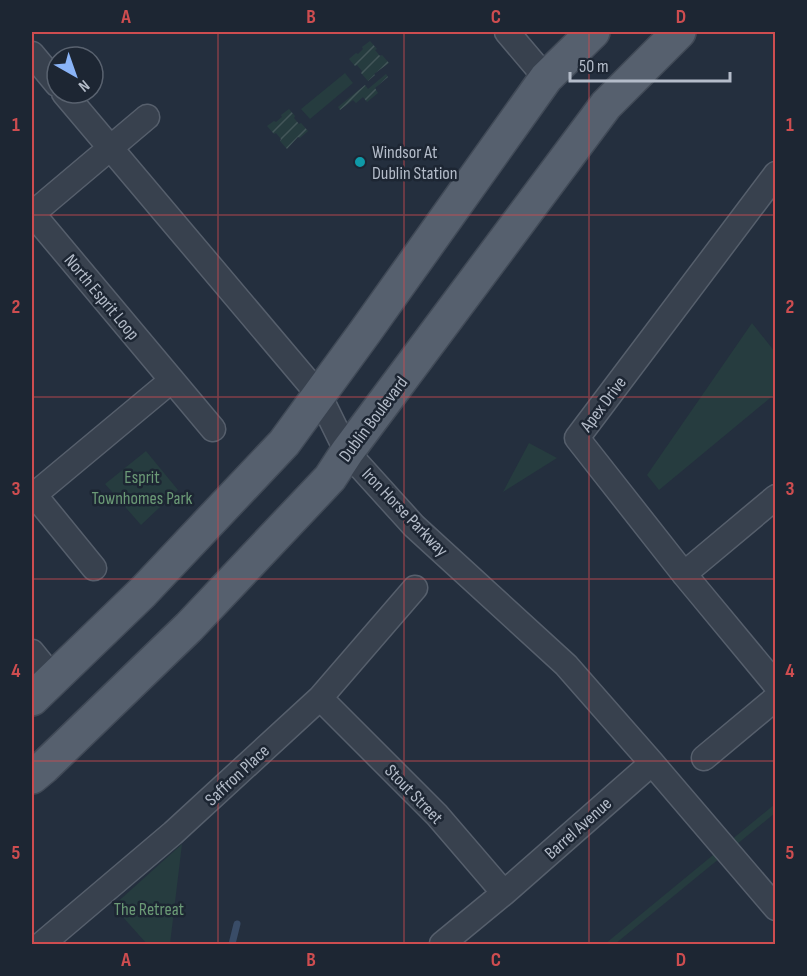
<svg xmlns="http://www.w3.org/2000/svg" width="807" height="976" font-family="'Sofia Sans Condensed',sans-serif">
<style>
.park{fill:#263c3f}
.garden{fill:url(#garden-furrows)}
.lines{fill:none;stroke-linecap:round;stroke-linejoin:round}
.stream{stroke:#394c67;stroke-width:7}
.street-casing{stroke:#565f6c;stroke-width:27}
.primary-casing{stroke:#414a57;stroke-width:36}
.street{stroke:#38414e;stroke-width:24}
.primary{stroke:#56606e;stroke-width:33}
.grid{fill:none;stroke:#ce4d50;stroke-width:1.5;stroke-opacity:0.55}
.culture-dot{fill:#0f9aa8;stroke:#1d2633;stroke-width:2}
.labels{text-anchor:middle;stroke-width:5;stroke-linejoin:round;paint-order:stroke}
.poi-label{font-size:18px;fill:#b4bcc9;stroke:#1d2633;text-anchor:start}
.street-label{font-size:18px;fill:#b4bcc9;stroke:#1d2633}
.park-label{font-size:18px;fill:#6b9a76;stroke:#1d2633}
.neatline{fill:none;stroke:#ce4d50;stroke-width:2}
.grid-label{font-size:20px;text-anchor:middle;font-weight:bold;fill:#ce4d50}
</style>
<defs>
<pattern id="garden-furrows" width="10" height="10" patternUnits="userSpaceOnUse" patternTransform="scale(1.5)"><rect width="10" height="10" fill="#263c3f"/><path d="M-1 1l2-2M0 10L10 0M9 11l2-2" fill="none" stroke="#435659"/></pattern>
</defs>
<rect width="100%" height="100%" fill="#242f3e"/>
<!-- park -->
<path class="park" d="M345,73L353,83L310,119L301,109Z
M752,323L775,352V394L659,490L647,475Z
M529,443L557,458L503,492Z
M146,451L178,490L141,525L105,484Z
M775,804V813L615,944H605Z
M182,844L170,944H147L113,906Z"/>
<!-- garden -->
<path class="garden" d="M370,41L377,49L375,50L380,56L382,55L389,63L374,74L375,75L368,81L361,73L362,71L357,65L355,66L349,59L356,53L358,54L363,49L362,47Z
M386,74L388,77L375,88L378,93L367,102L363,97L356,103L353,100L340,110L338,107L365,85L368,89Z
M289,109L295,116L294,118L299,124L301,123L308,131L300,138L298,137L287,149L280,141L281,139L276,133L274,134L267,126L274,121L276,122L282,117L281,115Z"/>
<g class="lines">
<!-- stream -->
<path class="stream" d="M232,944L237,924"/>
<defs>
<path id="street" d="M507,32L546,78
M32,54L57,84
M64,93L319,395L347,452L414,526L566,665L652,763L776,908
M776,174L577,438L684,574L776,685
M32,213L213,429
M32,214L147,117
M32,492L94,568
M34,495L172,380
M684,574L776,497
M32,652L53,678
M320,698L437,815L504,893
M704,758L776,698
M42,944L173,833L320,698L415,588
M442,944L504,893L652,763"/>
<path id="primary" d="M32,699L143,592L284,443L365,332L546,78L593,32
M32,777L44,767L189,627L330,478L347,452L606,105L679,32"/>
</defs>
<!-- street casing -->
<use href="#street" class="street-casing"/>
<!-- primary casing -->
<use href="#primary" class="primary-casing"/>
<!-- street -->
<use href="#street" class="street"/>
<!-- primary -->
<use href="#primary" class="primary"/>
</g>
<!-- grid -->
<path class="grid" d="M218,32V944M404,32V944M589,32V944M32,215H776M32,397H776M32,579H776M32,761H776"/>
<!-- markers -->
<circle class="culture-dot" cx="360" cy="162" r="6"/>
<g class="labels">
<!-- poi labels -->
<g class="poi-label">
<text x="372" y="158">Windsor At<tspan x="372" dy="21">Dublin Station</tspan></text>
</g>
<!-- street labels -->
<g class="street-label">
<text transform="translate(102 297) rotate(50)" y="6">North Esprit Loop</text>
<text transform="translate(603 404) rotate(-53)" y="6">Apex Drive</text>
<text transform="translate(373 419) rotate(-53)" y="6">Dublin Boulevard</text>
<text transform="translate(405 512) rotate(46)" y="6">Iron Horse Parkway</text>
<text transform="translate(237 775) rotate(-43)" y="6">Saffron Place</text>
<text transform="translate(414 794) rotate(46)" y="6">Stout Street</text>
<text transform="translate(578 828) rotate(-42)" y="6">Barrel Avenue</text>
</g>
<!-- park labels -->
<g class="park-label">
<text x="142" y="483">Esprit<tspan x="142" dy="21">Townhomes Park</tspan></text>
<text x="149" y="915">The Retreat</text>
</g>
</g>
<!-- border -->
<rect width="807" height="976" fill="none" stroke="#1d2633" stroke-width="66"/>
<!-- north arrow -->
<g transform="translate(75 75) rotate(140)"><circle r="28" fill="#1d2633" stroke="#59626f" stroke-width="1.5"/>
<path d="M0-4.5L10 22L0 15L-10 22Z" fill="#8ab4f8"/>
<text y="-9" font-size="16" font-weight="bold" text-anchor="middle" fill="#b4bcc9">N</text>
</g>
<!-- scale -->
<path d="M570 72v9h160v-9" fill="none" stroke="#b4bcc9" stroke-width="3"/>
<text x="579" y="72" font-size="18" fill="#b4bcc9" stroke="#1d2633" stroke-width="4.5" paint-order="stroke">50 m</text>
<rect x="33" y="33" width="741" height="910" class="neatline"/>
<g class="grid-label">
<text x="126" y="23">A</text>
<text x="311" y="23">B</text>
<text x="496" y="23">C</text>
<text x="681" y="23">D</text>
<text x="16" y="131">1</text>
<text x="790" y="131">1</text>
<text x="16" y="313">2</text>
<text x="790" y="313">2</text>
<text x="16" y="495">3</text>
<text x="790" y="495">3</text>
<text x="16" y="677">4</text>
<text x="790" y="677">4</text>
<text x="16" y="859">5</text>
<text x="790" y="859">5</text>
<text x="126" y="966">A</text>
<text x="311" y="966">B</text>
<text x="496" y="966">C</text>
<text x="681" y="966">D</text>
</g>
</svg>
